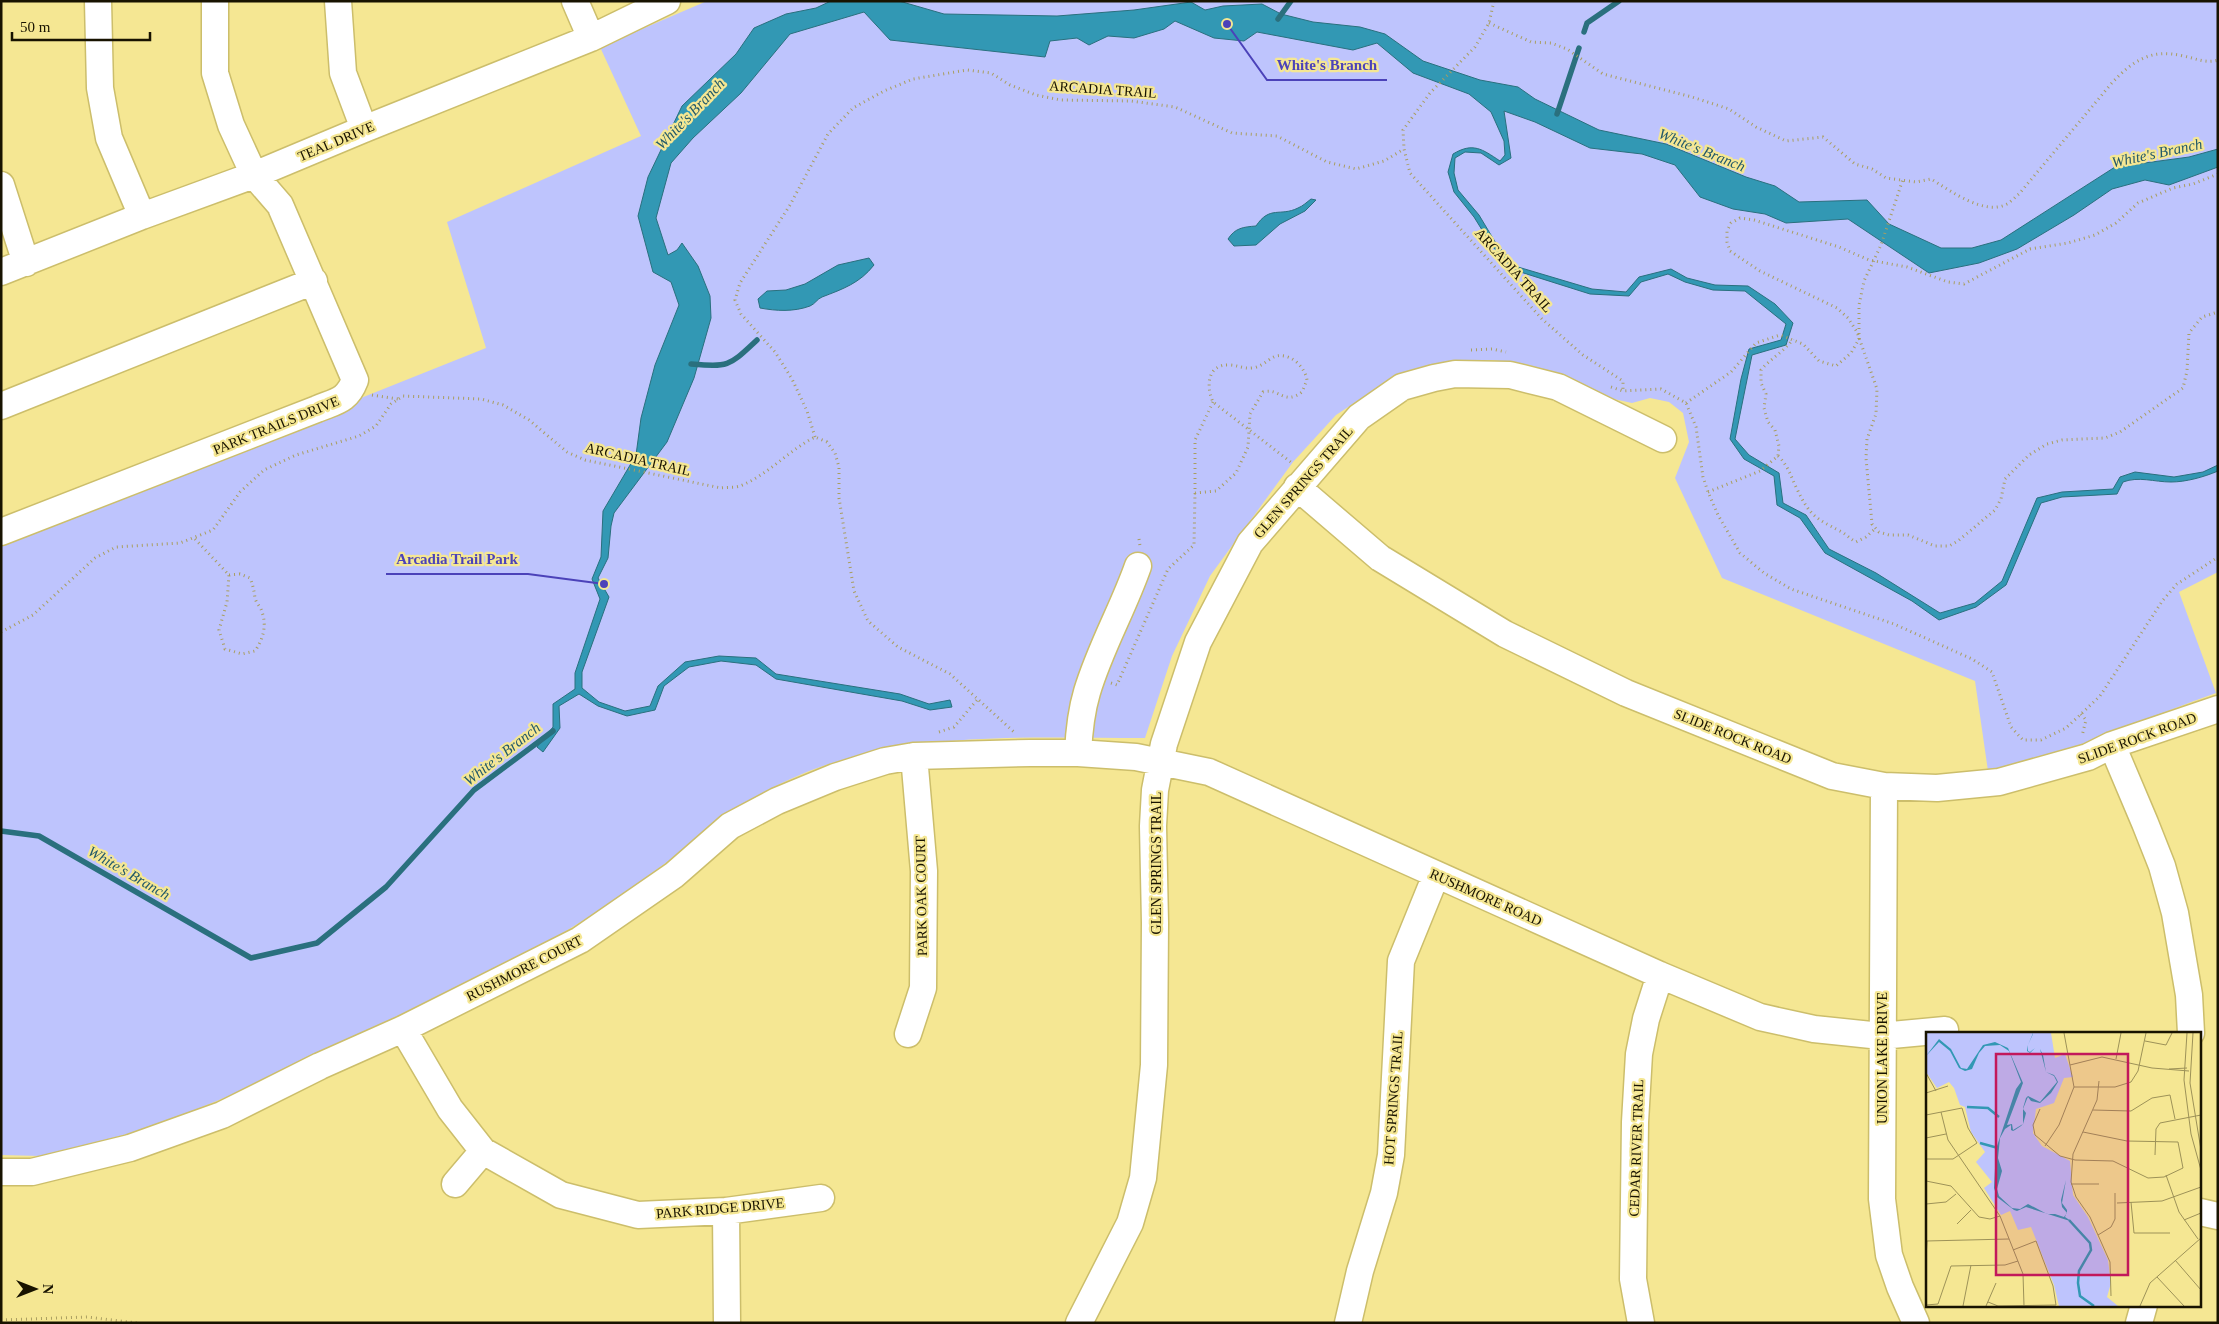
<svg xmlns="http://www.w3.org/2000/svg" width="2219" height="1324" font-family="'Times New Roman',serif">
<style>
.green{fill:#bec4fd}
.water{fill:#3298b4;stroke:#2a707e}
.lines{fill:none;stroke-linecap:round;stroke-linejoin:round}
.stream{stroke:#2a707e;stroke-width:5.5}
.minor-casing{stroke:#ccbe6b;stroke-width:29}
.path{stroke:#a99e60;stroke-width:3;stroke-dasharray:1 4;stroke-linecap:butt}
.minor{stroke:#fff;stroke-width:26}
.labels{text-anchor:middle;stroke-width:4.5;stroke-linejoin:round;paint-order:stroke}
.street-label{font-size:14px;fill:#181300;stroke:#f5e793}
.water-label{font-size:15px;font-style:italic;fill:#235969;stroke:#f5e793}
.inset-river{fill:none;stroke:#3298b4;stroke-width:2.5}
.inset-road{fill:none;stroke:#9d9258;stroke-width:1}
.view{fill:#c2185b;fill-opacity:0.15;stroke:#c2185b;stroke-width:2.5}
.inset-edge{fill:none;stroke:#181300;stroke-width:2.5}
.leader{fill:none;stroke:#4b42b9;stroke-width:2}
.callout-dot{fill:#4b42b9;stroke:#f5e793;stroke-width:2}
.callout-label{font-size:15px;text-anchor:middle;font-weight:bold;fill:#4b42b9;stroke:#f5e793;stroke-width:4.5;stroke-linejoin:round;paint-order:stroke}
</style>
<rect width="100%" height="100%" fill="#f5e793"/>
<!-- green -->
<path class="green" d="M707,1H2218V572L2179,592L2216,693C2141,719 2066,756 1988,771L1975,681L1722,578L1675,478L1689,442L1683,413L1669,402L1650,398L1632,403L1609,398L1564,377L1529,365L1492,360L1424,368L1377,388L1336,415L1293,462L1210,576L1172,656L1145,738C1012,738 869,727 751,800C728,814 706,833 684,849C637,885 589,919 537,948L260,1083L151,1128L41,1156L1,1155V542L486,348L447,222L641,136L600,47Z"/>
<!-- water -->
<path class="water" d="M831,1H899L944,14L1057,16L1134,10L1191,2L1205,10L1223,6L1262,4L1281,14L1313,22L1360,27L1385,34L1423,61L1480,80L1518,87L1535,99L1599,130L1666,144L1746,177L1775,186L1799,202L1867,200L1889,224L1941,248H1972L2001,240L2115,167L2189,157L2218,149V167L2169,185L2145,180L2112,189L2074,215L2017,249L1979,263L1929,273L1848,219L1786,223L1765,214L1733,209L1700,197L1675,165L1642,154L1590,148L1535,122L1504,111L1511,158L1499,165L1481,153L1465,152L1455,158L1454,173L1458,190L1479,215L1497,245L1518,267L1592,289L1626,292L1639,277L1671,269L1687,278L1715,285L1748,286L1775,304L1793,323L1786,345L1752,355L1735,439L1749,455L1779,473L1783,503L1806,515L1829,549L1876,573L1940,613L1975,603L2002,581L2037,498L2062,492L2113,489L2120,477L2135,472L2174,477L2203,472L2218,465V471C2204,477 2186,482 2171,482C2154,482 2139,476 2123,482L2117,494L2062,497L2041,503L2006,585L1976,607L1939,620L1912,601L1825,553L1800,518L1777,505L1774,476L1744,459L1730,439L1741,379L1749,349L1781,340L1786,324L1745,291L1713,290L1685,282L1668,274L1641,282L1629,296L1590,294L1514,270L1492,246L1474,217L1454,192L1448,172L1453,154C1473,142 1482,149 1500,161L1505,155L1504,141L1491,112L1469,94L1413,73L1377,43L1353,50L1257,32L1244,41L1214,38L1175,21L1164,29L1134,38L1108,36L1089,45L1077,38L1050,41L1045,57L890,40L864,12L790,34L741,93L693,138L671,163L656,218L668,255L677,250L682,243L698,266L710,296L711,318L694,378L667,442L614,513L611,526L608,558L598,578L609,597L582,672V688L599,702L625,711L650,706L658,686L685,662L719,656L756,658L776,674L900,694L929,704L950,700L952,707L930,710L902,701L776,679L756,665L721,661L689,667L664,686L655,710L627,716L598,706L579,694L559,706L560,728L543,752L537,747L553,727V704L575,689V673L600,599L592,579L601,557L603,511L636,455L641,418L655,365L679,305L671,282L653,272L638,216L648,177L682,106L736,54L754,28L786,14L816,8Z
M1311,199L1316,200L1305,211L1280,224L1256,245L1234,246L1228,239C1235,228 1243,227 1256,226C1270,205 1280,217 1298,208C1303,206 1307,202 1311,199Z
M869,258L874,265C860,283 843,289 822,297C817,299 815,304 810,306C794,312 776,311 760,308L758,299L767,291L786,290L805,284L838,265Z"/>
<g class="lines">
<!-- stream -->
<path class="stream" d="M1278,19L1291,1
M1584,32L1587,23L1619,1
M1557,114L1579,48
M691,364C730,367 729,366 757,340
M1,831L39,836L251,958L317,943L386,887L474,790L553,731"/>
<defs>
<path id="minor" d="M98,1L100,88L109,138L142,216
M338,1L343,73L364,129
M575,1L591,38
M1,185L26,263
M1,272L142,216L254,175L364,129L591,38L667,1
M1,406L314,281
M1297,487L1380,558L1505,634L1626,693L1832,776L1884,786L1937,788L1999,782L2088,757L2112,745L2218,709
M1,532L317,409C336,401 347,401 355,380L280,205L254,175L231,125L215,73V1
M2112,745L2145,823L2162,866L2175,913L2189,995L2191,1033
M1078,753C1079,732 1081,712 1087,692C1100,648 1123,609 1138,566
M1884,786L1882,1199L1889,1255L1900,1287L1916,1323
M403,1029L450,1109L483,1151L561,1195L638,1215L726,1211L821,1198
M908,1034L923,988L924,871L914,756
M1,1172H32L130,1148L222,1115L320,1066L403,1029L580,940L674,875L730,826L777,801L835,777L885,761L914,756L1030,753H1078L1136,757L1209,772L1660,975L1760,1017L1814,1029L1881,1036L1945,1030
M455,1184L483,1151
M726,1211L727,1323
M2200,1212L2218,1216
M1079,1323L1130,1223L1143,1178L1154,1065L1155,923L1153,826L1155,790L1164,744L1198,642L1250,543L1359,417L1402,387L1434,378L1455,374L1510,375L1558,387L1663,439
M1348,1323L1360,1271L1384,1193L1391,1155L1401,961L1436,875
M1641,1323L1633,1279L1635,1122L1639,1054L1646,1019L1660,975
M2139,1323L2144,1305"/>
</defs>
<!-- minor casing -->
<use href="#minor" class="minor-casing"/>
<!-- path -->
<path class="path" d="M1494,1L1489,23L1475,47L1430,93L1403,130L1404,149L1410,173L1542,319L1583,355L1623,381V391
M1489,23L1531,42L1551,43L1567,49L1603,74L1692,97L1729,109L1756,127L1786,141L1823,137L1855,164L1872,169L1886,178L1916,182L1931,179C1951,191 1984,216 2007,204C2011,202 2015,197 2019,194L2111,84C2132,61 2151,48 2183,56C2195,58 2206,64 2218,60
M2218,174L2193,184L2173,188L2138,203L2116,223L2095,235L2068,243L2030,249L1964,284L1948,282L1907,267L1869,260L1839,247L1754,220L1740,218L1731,223L1727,231V242L1730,251L1760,271L1837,308L1848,318L1857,332L1877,389L1876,414L1867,439L1866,458L1872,524L1879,532L1889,535H1908L1935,546H1949L1958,541L1995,510L2001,499L2005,479L2029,455L2047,444L2062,440L2105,438L2120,432L2183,388L2187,371L2189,333L2202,317L2218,312
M1471,350L1492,349L1506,352
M1611,387L1623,391L1661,389L1686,403L1696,427L1703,477L1708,492L1718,515L1740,553L1764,573L1791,589L1894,624L1972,659L1992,672L2011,727L2023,740H2041L2066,728L2081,714L2100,696L2163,600L2177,584L2218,557
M372,395L398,399
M1213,402L1195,440V493L1216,491L1236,473L1248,447L1250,414L1263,392C1279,387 1284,406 1302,392L1307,380C1305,367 1291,353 1276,356C1268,359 1262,367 1252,368C1243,369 1237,365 1229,365C1207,364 1206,387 1213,402L1292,463
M1686,403L1731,372L1756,343L1780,335L1803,344L1819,361L1836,366L1851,353L1859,339V305L1864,281L1881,245L1903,179
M815,437L807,411L792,379L775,352L741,314L735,300L740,283L790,205L828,134L853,108L884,91L913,79L967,70L991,73L1010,85L1036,95L1061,100L1131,101L1175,107L1232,133L1277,136L1327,162L1356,169L1384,161L1404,149
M1778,456C1788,465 1791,477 1797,489C1810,516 1815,518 1840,531C1846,534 1850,539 1856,542L1866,537L1876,528
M1708,492L1760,471L1778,456L1779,446L1775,430L1768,422L1764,408L1766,394L1761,383V370C1771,358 1784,352 1793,339
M195,539L229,575L227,602L219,630L225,649L242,654L255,651C263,639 267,626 262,612C261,607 256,603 255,598C254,591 253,585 250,578L240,574L229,575
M1139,539L1140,546
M1,632L33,615L95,558L116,547L180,543L213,530L240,492L264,470L296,455L359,436L376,426L391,404L403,396L481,399L503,405L529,420L567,452L585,460L721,488C727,487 734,488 740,486C768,475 789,450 815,437L827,442L835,453L839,467V498L854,591L868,621L898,647L950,674L1014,732
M1111,683L1117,685L1168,569L1194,545L1195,493
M2081,714L2086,720L2082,736
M939,732L954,727L977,700
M1,1320L87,1317L137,1323"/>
<!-- minor -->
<use href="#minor" class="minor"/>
</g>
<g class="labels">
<!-- street labels -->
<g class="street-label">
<text transform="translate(1103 89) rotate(4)" y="5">ARCADIA TRAIL</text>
<text transform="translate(336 141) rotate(-23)" y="5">TEAL DRIVE</text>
<text transform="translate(1514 270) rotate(48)" y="5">ARCADIA TRAIL</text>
<text transform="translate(276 425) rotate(-22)" y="5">PARK TRAILS DRIVE</text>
<text transform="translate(638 459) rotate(13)" y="5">ARCADIA TRAIL</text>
<text transform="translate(1303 482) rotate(-49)" y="5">GLEN SPRINGS TRAIL</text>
<text transform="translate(1733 736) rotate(22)" y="5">SLIDE ROCK ROAD</text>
<text transform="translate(2137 738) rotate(-20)" y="5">SLIDE ROCK ROAD</text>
<text transform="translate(1156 863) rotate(-90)" y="5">GLEN SPRINGS TRAIL</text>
<text transform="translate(921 896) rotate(-91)" y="5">PARK OAK COURT</text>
<text transform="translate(1486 897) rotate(24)" y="5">RUSHMORE ROAD</text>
<text transform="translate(524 968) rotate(-27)" y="5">RUSHMORE COURT</text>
<text transform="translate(1882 1058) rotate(-90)" y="5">UNION LAKE DRIVE</text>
<text transform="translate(1393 1098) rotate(-86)" y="5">HOT SPRINGS TRAIL</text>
<text transform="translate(1636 1148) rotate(-88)" y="5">CEDAR RIVER TRAIL</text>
<text transform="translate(720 1208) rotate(-5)" y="5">PARK RIDGE DRIVE</text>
</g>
<!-- water labels -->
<g class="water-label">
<text transform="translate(690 114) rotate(-46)" y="5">White's Branch</text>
<text transform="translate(1702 150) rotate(22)" y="5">White's Branch</text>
<text transform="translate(2157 153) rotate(-12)" y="5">White's Branch</text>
<text transform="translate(502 754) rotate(-38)" y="5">White's Branch</text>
<text transform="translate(129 873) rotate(30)" y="5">White's Branch</text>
</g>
</g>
<!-- overview -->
<g transform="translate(1926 1032)">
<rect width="275" height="275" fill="#f5e793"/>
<path d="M0,1H125L129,26L139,22L147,45L138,46L128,71L110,77L107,101L116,114L144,129L147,163L162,185L182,228L185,251L181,265L192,274H133L128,253L105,195L92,198L84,179L75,183L58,156L66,150L50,130L59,120L45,100L39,75L34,73L28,56L23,50L11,56L0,40Z" fill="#bec4fd"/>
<path d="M107,1V2L102,13V19L104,20L109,16L114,17L117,23L120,40L128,43L130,46L132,50L125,61L114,71L105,69L102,65L101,67L97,77L100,81L99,85L97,92L95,94L89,98L87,99L85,98V93L79,97L74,106L72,126L76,139L71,157L73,164L86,176L94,177L102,172L121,182H129L138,185L141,181L136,175L135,168L140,148L136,171L141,178V180L139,185L145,189H144L100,175L91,179L88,178L71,165L68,156L70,117L90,57L95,50L83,19L74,13L59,14L53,21L46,37L39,39L33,36L24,19L13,10L0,24L13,7L25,17L35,36L41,37L57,13L69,10L82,16L97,51L81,93L86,92L87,98L97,92V76L100,66L102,64L114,70L131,50L128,44L120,40L114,17L109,16L104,21L101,19L102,13Z" fill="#3298b4"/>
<path class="inset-river" d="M41,75L62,76L73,85M54,111L72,116M143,188L164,211L165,218L153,239L152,251L154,264L168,274"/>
<path class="inset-road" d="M261,1L258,48L265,102L275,138M267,1L264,51L275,118M219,9L240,13L246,1M190,27L195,1M144,33L176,25L226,36L263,39M243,37L261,36M0,41L10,59M173,49L171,68L147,122L145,150L150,165L164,185L184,230L185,264M148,55H189L205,50L212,39L220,1M0,61L22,54M114,77L107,93L109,103L134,124L149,128L187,129L222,146L238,145L257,136L252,110L201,109L157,100M167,78L205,79L226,66L244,63L249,87M15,80L22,108L74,184L97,242L98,274M0,83L36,76L42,96L51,111L27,127H0M0,106L20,102M119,114L133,93L148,55L138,1M229,123L230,97L234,91L275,83M240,143L253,180L272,207M0,149L25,154L53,185L64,187L74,184M145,152H173M205,170L208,201H244M191,171L236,169L275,155M0,172L20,170L30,162M258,188L275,181M31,192L45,178M172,203L185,195L189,187V161M0,209L83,207M0,226L1,209M249,228L275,258M231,245L258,274M62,270L72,274L130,273L127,254L110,209L87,218M0,273L12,272L25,234L79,233L92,229M37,274L45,233M60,274L70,251M214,274L224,251L275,206"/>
<path class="view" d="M70,22H202V243H70Z"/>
<rect width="275" height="275" class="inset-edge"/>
</g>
<!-- callouts -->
<path class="leader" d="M1227 24L1267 80H1387M604 584L528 574H386"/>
<g class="callout-dot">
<circle cx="1227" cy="24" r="5"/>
<circle cx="604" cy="584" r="5"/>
</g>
<g class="callout-label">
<text x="1327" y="70">White's Branch</text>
<text x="457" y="564">Arcadia Trail Park</text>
</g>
<!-- border -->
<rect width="2219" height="1324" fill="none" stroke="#181300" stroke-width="5"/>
<!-- north arrow -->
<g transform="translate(35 1289) rotate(90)" stroke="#f5e793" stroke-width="4" paint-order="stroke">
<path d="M0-4L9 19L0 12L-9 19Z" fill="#181300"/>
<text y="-8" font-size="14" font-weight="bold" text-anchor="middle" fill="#181300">N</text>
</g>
<!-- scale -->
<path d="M12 32v8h138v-8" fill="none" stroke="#181300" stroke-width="2.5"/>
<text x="20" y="32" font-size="15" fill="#181300" stroke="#f5e793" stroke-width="4" paint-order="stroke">50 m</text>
</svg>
